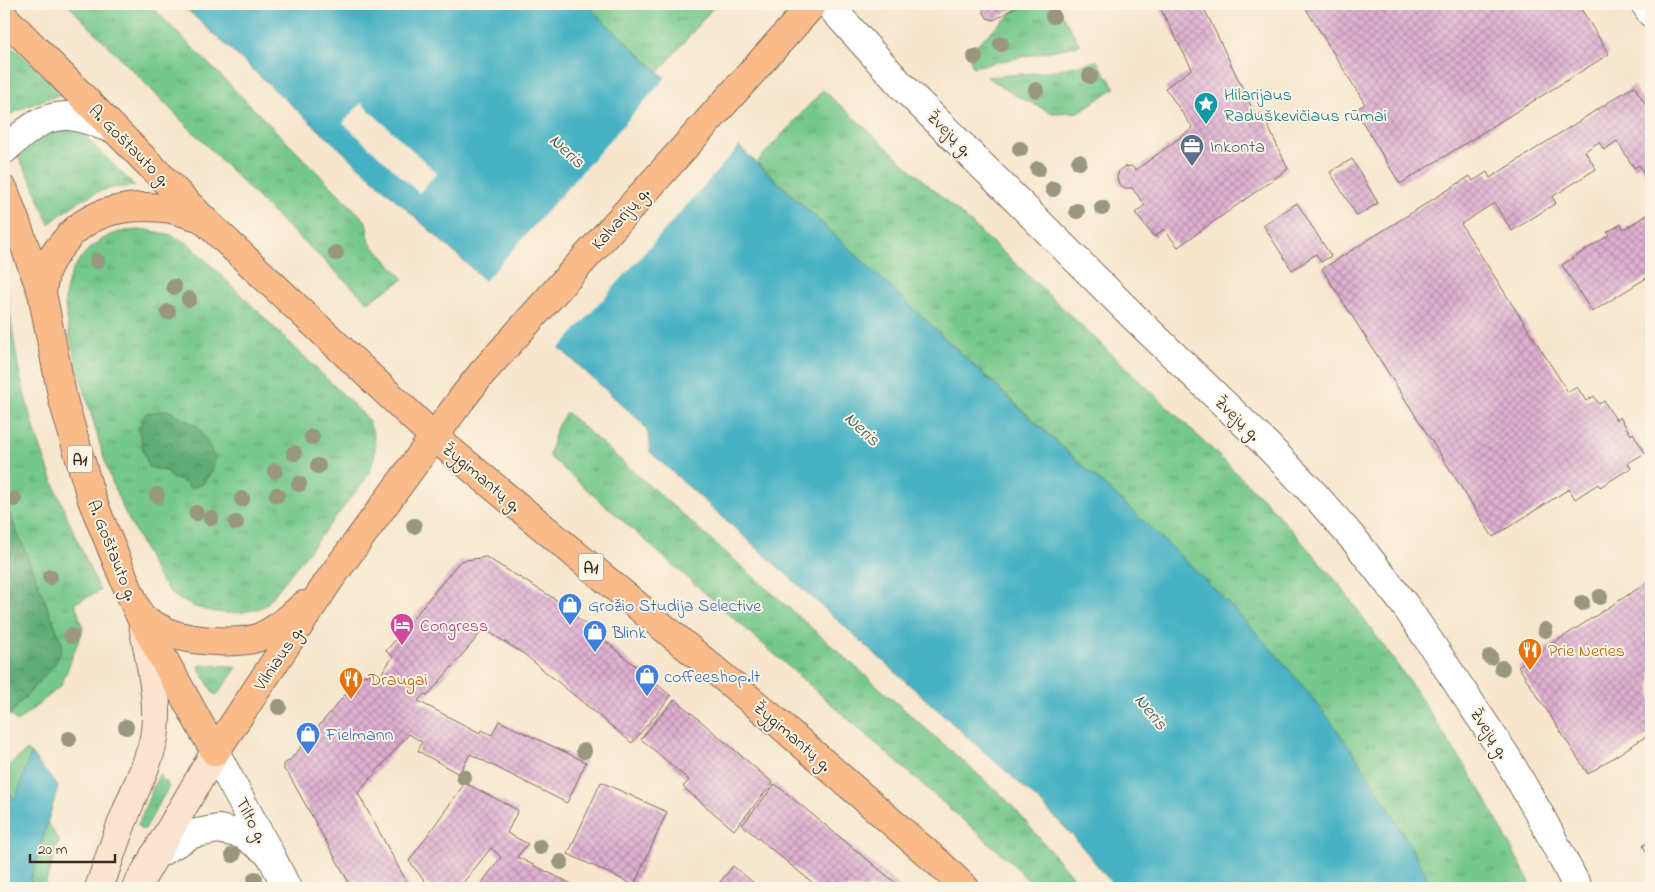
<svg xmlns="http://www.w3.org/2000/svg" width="1655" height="892" font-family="'Indie Flower',sans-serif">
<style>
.grass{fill:url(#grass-tufts);stroke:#587954;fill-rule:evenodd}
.forest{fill:url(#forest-crowns);stroke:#4e6b4a}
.water{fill:#45b1c3;stroke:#406e70}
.pier{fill:#f7e6cd}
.building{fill:url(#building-cross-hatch)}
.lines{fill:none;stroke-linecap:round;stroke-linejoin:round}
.minor-casing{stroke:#7d6c5b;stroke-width:30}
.tertiary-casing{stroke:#7d6c5b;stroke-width:30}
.secondary-casing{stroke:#7d6c5b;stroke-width:30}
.primary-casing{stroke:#7d6c5b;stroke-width:30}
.minor{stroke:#fff;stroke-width:28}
.tertiary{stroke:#fff;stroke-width:28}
.secondary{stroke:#fde4d1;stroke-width:28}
.primary{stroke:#fabb8b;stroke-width:28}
.tree{fill:#99987f}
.labels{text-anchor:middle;stroke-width:4;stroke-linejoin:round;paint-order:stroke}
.shield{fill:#fcf5e5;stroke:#75675a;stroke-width:1}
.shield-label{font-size:16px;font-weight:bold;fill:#3b2a1e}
.culture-label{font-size:18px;fill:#0d838f;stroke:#fcf5e5;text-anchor:start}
.street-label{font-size:18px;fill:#3b2a1e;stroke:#fcf5e5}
.service-label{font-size:18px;fill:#4e5e75;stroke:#fcf5e5;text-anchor:start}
.shop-label{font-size:18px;fill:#366cbe;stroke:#fcf5e5;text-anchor:start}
.hotel-label{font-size:18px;fill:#b23c85;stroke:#fcf5e5;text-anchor:start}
.food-label{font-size:18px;fill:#c56008;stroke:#fcf5e5;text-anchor:start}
.water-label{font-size:19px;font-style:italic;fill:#3e5958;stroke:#fcf5e5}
</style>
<defs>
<pattern id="grass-tufts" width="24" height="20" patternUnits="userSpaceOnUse" patternTransform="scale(1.25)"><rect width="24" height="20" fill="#75c88b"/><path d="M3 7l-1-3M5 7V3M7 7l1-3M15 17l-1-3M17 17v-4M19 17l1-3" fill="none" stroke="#61a371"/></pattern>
<pattern id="forest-crowns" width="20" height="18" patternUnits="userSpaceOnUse" patternTransform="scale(1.25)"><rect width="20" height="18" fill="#60ac77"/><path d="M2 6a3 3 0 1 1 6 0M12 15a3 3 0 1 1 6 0" fill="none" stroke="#508c61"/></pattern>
<pattern id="building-cross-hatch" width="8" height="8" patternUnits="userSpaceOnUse" patternTransform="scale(1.25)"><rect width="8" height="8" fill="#deafd1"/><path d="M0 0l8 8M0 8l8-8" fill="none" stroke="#b58fa9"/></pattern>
</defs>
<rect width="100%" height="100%" fill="#fcf5e5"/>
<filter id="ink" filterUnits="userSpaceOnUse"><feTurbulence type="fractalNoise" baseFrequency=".02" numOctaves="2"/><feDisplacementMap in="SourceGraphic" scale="10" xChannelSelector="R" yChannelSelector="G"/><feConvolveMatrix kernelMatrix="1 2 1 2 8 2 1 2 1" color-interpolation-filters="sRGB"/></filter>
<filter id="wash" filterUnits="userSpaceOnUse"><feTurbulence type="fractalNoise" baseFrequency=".0096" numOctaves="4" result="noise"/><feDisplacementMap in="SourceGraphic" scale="20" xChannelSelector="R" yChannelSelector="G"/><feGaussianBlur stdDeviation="1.12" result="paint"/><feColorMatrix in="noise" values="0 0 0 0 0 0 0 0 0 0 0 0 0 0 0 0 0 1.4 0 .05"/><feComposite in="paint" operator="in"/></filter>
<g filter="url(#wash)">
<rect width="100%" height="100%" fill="#f7e6cd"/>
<!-- grass -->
<path class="grass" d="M67,4H149L366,221L370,243L404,279L368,302L272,212Z
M585,4H716L659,72Z
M1022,4H1056L1080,45L973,67L968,52Z
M4,38L63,94C42,100 23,107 4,118Z
M1097,61L1115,88L1079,112L1052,113L1013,94L987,77L1045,72Z
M823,90L1015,263L1213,450L1272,508L1338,583L1409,681L1480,789L1533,888H1433C1404,834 1374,779 1337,730C1253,616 1146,525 1043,429C947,341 852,251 757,162Z
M59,125L75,127L135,186C126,187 116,187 107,189C84,195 67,210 49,224L31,180L15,152Z
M147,230L171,235L189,244L367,418C378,442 378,456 365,480L266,605C238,620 190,613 168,590C157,578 150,562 143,547C135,531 125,514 118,497C104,464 96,429 86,396C77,366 67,334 65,304C65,294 67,283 71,274C80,253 102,235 125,231C132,230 140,230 147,230ZM142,439L191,488L183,481L171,478L168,471L157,470L143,452Z
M4,269C11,316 15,365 29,411C47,473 73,532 100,591L75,603L83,629L61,686L17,722L10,714L56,662L62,643L4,500Z
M566,412L1007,800L1082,888H1035L1013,864L549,456L557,427Z
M200,665L235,666L236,669L217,695L214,694L198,667Z
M27,750L31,754L15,800L9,794L5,806L4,784L6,777L4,770Z
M159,774L169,786L145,829H141L138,825L139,822Z
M48,823L59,841L44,888H28Z"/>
<!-- forest -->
<path class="forest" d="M167,410L197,426L208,444L215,458L213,470L202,485L191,488L183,481L171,478L168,471L149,467C143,453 143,442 138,429L146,413Z
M4,500L62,643L60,654L56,662L4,721Z"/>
<!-- water -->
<path class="water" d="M181,4H585C725,133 864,262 1002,392C1118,500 1242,601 1337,730C1374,779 1404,834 1433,888H1116L1074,837L1038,800L650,452C651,438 648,430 639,420L276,91Z
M31,754L58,787L28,888H4V804L5,805L10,793L15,800Z"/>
<!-- pier -->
<path class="pier" d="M667,76L741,144L558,350L484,282Z
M361,103L437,173L419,193L343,123Z"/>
<g id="blocks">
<!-- building -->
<path class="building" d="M986,4H1017L1016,7L994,20L987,18L983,11Z
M1158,4H1202L1256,116L1262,113L1288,169L1178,247L1164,229L1154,237L1135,213L1145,205L1132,188H1125L1119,184L1117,178L1119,171L1124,167L1131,166L1136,170L1193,128L1165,88L1192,69Z
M1303,4H1578L1609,54L1400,184L1355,110L1365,104Z
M1634,86L1651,113V185L1639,165L1634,168L1617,141L1604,150L1599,142L1585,151L1596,169L1552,197L1556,203L1512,231L1494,203L1461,224L1568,392L1577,387L1586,401L1594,396L1599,404L1604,401L1616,420L1620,417L1631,435L1633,433L1645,453L1628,463L1631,468L1600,487L1598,484L1575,499L1569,489L1493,537L1322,269L1470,176L1473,181L1487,172L1490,178Z
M1352,159L1378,203L1357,216L1330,172Z
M1297,203L1331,256L1321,262L1316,254L1292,270L1263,225Z
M1647,215L1651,222V281L1648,277L1592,312L1562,265L1609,235L1607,232L1621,224L1624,229Z
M486,557L555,599L671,696L632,743L524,654L484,629L428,695L424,694L418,701L480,733L482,730L492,735L499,721L586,762L567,803L470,754L459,774L418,751L422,742L409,734L358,793L410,888H352L289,775L284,770V764L290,760L360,677L371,674L378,678L393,657L386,651L460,561Z
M1651,580V611L1646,614L1651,622V733L1588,774L1518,666Z
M675,699L773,783L734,830L683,787L689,780L641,739Z
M601,782L667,812L634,885L568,854Z
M465,783L518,810L507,833L528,844L517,857L580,888H482L479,887L501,857L491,848L459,888H430L409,861Z
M775,784L902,888H819L742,825Z
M1651,840V859L1643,846Z
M733,866L760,888H715Z"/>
</g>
</g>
<g filter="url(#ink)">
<use href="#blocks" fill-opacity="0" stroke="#7d6c5b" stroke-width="1"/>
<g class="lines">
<defs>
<path id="minor" d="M1645,4L1651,13
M4,150C23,134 41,115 68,116C80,116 102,126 114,129
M215,752L270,854L287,888
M154,856L192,834L218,829L242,834L267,852"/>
<path id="tertiary" d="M828,4L901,85L1133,316L1267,445L1314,494L1357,543L1407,608L1506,756L1540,815L1578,888"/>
<path id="secondary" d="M99,888C108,863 116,837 126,813C135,788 149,764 154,738C161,701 149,660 143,624
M136,888L215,752"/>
<path id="primary" d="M4,17L202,218L433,436L776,721L942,866L965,888
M4,190L42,293L63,400L92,500L129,591L141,618L215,752L330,579L461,400L482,373L813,4
M42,293C43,285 44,277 46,270C50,260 58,249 65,241C90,209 132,203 171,209C181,211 191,215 201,218
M141,618C151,623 162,630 172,634C193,641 245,646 264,635C279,628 292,616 304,605"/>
</defs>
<!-- minor casing -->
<use href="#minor" class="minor-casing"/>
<!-- tertiary casing -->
<use href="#tertiary" class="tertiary-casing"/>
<!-- secondary casing -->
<use href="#secondary" class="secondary-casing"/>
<!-- primary casing -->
<use href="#primary" class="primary-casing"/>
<!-- minor -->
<use href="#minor" class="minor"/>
<!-- tertiary -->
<use href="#tertiary" class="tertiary"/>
<!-- secondary -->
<use href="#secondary" class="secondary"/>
<!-- primary -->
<use href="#primary" class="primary"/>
</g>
<!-- trees -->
<g class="tree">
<circle cx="1053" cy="16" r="8"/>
<circle cx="1001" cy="44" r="8"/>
<circle cx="975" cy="57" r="8"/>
<circle cx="1090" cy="76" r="8"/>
<circle cx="1036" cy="90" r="8"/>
<circle cx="1020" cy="149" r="8"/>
<circle cx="1079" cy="162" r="8"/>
<circle cx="1038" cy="169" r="8"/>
<circle cx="1053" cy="189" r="8"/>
<circle cx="1102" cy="208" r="8"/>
<circle cx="1077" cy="211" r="8"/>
<circle cx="336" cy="253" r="8"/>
<circle cx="97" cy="261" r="8"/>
<circle cx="174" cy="287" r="8"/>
<circle cx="189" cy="299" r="8"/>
<circle cx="168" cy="312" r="8"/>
<circle cx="312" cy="437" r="8"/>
<circle cx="294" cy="453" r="8"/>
<circle cx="318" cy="466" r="8"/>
<circle cx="275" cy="471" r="8"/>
<circle cx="299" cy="484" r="8"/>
<circle cx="157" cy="495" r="8"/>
<circle cx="277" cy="495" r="8"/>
<circle cx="14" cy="499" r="8"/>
<circle cx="242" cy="499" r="8"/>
<circle cx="196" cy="513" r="8"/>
<circle cx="211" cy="518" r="8"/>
<circle cx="236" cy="523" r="8"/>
<circle cx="414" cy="526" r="8"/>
<circle cx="50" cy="577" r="8"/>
<circle cx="1600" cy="597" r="8"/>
<circle cx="1582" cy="603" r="8"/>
<circle cx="1545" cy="630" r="8"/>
<circle cx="71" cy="636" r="8"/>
<circle cx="1490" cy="657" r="8"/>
<circle cx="1502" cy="668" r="8"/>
<circle cx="279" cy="707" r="8"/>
<circle cx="126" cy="727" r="8"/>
<circle cx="69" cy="739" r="8"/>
<circle cx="584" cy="751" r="8"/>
<circle cx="464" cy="777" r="8"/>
<circle cx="540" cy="847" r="8"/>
<circle cx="233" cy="855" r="8"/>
<circle cx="561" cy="862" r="8"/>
<circle cx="255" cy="879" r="8"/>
</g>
</g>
<!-- icons -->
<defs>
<symbol id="sight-pin" viewBox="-11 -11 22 30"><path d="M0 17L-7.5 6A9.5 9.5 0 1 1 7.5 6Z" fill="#0f9aa8" stroke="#fcf5e5"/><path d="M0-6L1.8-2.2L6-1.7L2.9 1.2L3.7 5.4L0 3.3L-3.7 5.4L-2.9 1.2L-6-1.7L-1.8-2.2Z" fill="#fff"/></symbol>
<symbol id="office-pin" viewBox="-11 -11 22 30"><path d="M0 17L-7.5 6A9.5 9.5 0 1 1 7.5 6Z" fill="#5c6f8a" stroke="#fcf5e5"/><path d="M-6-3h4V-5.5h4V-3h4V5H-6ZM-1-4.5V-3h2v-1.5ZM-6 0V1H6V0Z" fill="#fff"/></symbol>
<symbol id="shop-pin" viewBox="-11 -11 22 30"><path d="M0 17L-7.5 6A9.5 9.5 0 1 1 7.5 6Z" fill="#3f7fe0" stroke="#fcf5e5"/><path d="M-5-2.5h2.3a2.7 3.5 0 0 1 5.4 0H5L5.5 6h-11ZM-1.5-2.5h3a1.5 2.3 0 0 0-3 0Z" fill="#fff"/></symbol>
<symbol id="hotel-pin" viewBox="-11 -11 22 30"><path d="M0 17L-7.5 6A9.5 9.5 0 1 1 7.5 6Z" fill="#d1479c" stroke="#fcf5e5"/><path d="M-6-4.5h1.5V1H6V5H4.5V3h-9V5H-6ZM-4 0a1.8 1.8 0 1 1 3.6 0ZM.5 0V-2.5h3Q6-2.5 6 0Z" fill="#fff"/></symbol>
<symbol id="restaurant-pin" viewBox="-11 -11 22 30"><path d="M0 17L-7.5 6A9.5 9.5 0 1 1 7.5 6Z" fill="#e8710a" stroke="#fcf5e5"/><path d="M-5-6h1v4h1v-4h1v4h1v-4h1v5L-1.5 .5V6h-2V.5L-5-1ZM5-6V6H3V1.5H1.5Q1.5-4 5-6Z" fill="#fff"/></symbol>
</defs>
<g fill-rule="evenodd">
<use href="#sight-pin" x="1192" y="90" width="28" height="38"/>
<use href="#office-pin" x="1178" y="132" width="28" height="38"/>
<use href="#shop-pin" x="556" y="591" width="28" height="38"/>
<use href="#hotel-pin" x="388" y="611" width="28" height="38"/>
<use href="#shop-pin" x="581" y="618" width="28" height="38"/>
<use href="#restaurant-pin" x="1516" y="636" width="28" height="38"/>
<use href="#shop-pin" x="633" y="662" width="28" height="38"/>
<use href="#restaurant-pin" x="337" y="665" width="28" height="38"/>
<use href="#shop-pin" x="294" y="720" width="28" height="38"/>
</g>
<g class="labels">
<!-- shield labels -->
<g class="shield">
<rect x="67.5" y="445.5" width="25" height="27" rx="4"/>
<rect x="578.5" y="553.5" width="25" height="27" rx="4"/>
</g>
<g class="shield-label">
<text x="80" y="465">A1</text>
<text x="591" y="573">A1</text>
</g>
<!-- culture labels -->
<g class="culture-label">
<text x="1224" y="100">Hilarijaus<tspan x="1224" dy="21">Raduškevičiaus rūmai</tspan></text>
</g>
<!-- street labels -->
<g class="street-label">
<text transform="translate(950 133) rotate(45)" y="6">Žvejų g.</text>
<text transform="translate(130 145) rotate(45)" y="6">A. Goštauto g.</text>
<text transform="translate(620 218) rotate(-48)" y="6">Kalvarijų g.</text>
<text transform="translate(1238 418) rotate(44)" y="6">Žvejų g.</text>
<text transform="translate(482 477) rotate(40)" y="6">Žygimantų g.</text>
<text transform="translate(113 550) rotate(68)" y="6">A. Goštauto g.</text>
<text transform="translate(278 658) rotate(-56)" y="6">Vilniaus g.</text>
<text transform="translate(1490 733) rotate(57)" y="6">Žvejų g.</text>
<text transform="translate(793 736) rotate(41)" y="6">Žygimantų g.</text>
<text transform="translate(252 820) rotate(62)" y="6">Tilto g.</text>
</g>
<!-- service labels -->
<g class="service-label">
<text x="1210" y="152">Inkonta</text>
</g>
<!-- shop labels -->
<g class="shop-label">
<text x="588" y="611">Grožio Studija Selective</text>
<text x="612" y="638">Blink</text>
<text x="664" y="682">coffeeshop.lt</text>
<text x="326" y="740">Fielmann</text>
</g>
<!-- hotel labels -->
<g class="hotel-label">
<text x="420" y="631">Congress</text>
</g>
<!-- food labels -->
<g class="food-label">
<text x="1548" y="656">Prie Neries</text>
<text x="368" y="685">Draugai</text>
</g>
<!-- water labels -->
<g class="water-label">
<text transform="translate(568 150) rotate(43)" y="7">Neris</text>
<text transform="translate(863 428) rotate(43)" y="7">Neris</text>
<text transform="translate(1152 711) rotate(51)" y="7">Neris</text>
</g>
</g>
<!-- margin -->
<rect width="1655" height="892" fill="none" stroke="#fcf5e5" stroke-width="20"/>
<!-- scale -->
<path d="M30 854v8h85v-8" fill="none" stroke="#3b2a1e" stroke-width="2.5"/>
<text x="38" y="854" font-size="15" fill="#3b2a1e" stroke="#fcf5e5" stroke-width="4" paint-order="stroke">20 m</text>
</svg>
